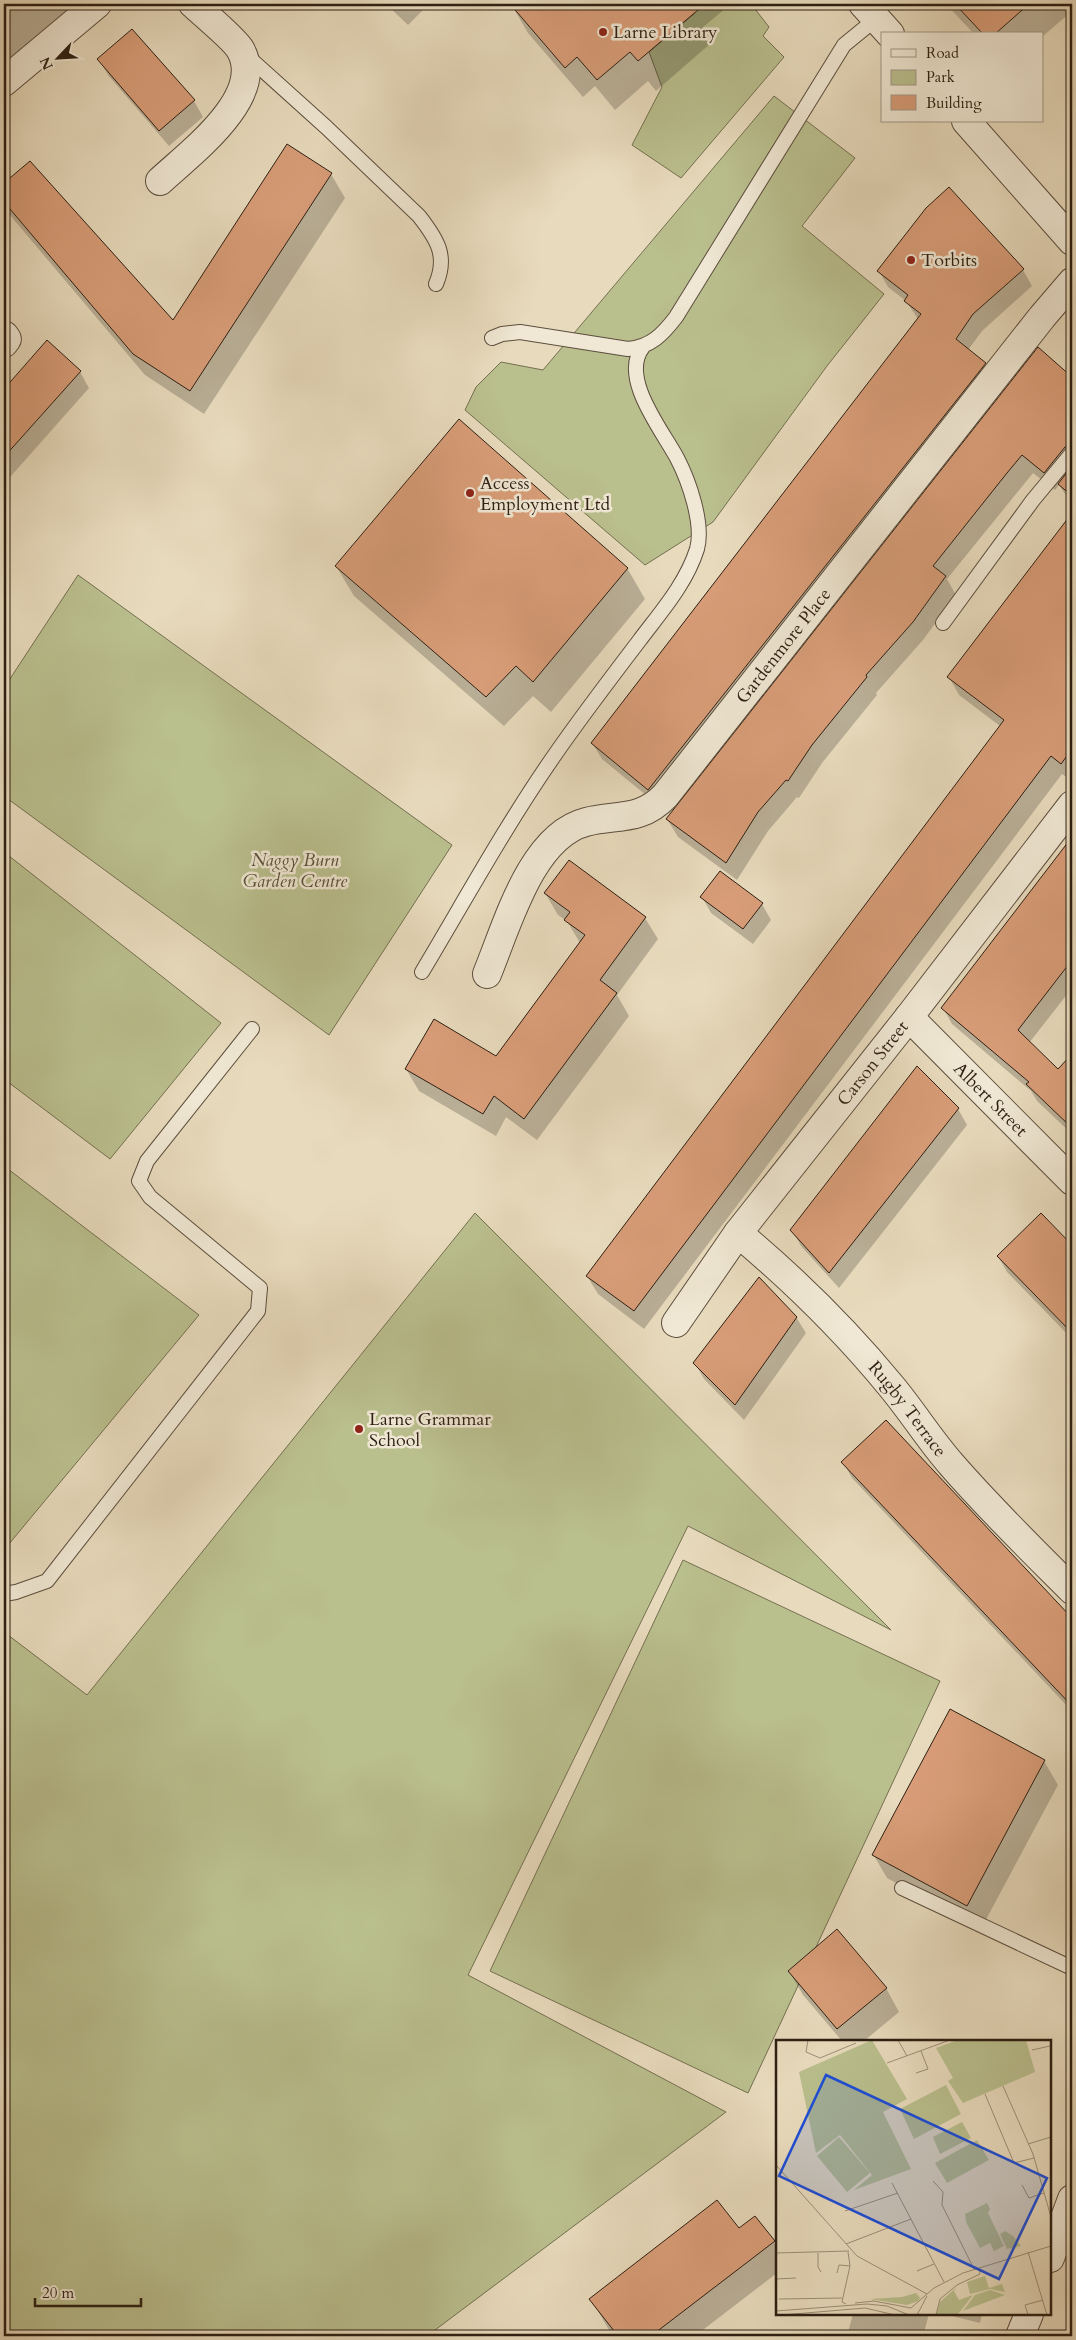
<svg xmlns="http://www.w3.org/2000/svg" width="1076" height="2340" font-family="Cardo,serif">
  <style>
    .green { fill: #babf8e; stroke: #746f50 }
    .shadow { fill: #0003 }
    .building { fill: #d89d78; stroke: #2d1f13 }
    .lines { fill: none; stroke-linecap: round; stroke-linejoin: round }
    .service-casing { stroke: #5c4e3e; stroke-width: 16 }
    .minor-casing { stroke: #5c4e3e; stroke-width: 30 }
    .tertiary-casing { stroke: #5c4e3e; stroke-width: 30 }
    .service { stroke: #f0e8d4; stroke-width: 14 }
    .minor { stroke: #f0e8d4; stroke-width: 28 }
    .tertiary { stroke: #f0e8d4; stroke-width: 28 }
    .poi-dot { fill: #8f2418; stroke: #f0e8d4; stroke-width: 2 }
    .labels { text-anchor: middle; dominant-baseline: central; stroke-width: 5; stroke-linejoin: round; paint-order: stroke }
    .poi-label { font-size: 18px; fill: #2d1f13; stroke: #f0e8d4; text-anchor: start }
    .street-label { font-size: 18px; fill: #2d1f13; stroke: #f0e8d4 }
    .park-label { font-size: 18px; font-style: italic; fill: #574f38; stroke: #f0e8d4 }
    .inset-road { fill: none; stroke: #9d9079; stroke-width: 1 }
    .view { fill: #1d4ed8; fill-opacity: 0.15; stroke: #1d4ed8; stroke-width: 2.5 }
    .inset-edge { fill: none; stroke: #2d1f13; stroke-width: 2.5 }
  </style>
  <rect width="100%" height="100%" fill="#e8dbbd"/>
  <filter id="stains"><feTurbulence type="fractalNoise" baseFrequency=".004" numOctaves="4"/><feColorMatrix values="0 0 0 0 .2 0 0 0 0 .09 0 0 0 0 .02 0 0 0 .5 -.17"/></filter>
  <radialGradient id="worn" r=".72"><stop offset=".6" stop-color="#630" stop-opacity="0"/><stop offset="1" stop-color="#630" stop-opacity=".3"/></radialGradient>
  <path class="green" d="M 688,4 L 751,4 L 769,27 L 763,36 L 784,57 L 681,178 L 632,145 L 662,87 L 649,52 L 695,13 Z
    M 774,96 L 855,158 L 802,226 L 884,294 L 827,366 L 713,522 L 645,565 L 465,410 L 476,387 L 501,362 L 543,370 Z
    M 78,575 L 452,845 L 329,1035 L 4,796 L 4,688 Z
    M 4,852 L 221,1023 L 110,1159 L 4,1079 Z
    M 4,1166 L 199,1315 L 4,1550 Z
    M 475,1213 L 891,1630 L 688,1526 L 468,1975 L 726,2112 L 427,2336 L 4,2336 L 4,1632 L 87,1695 Z
    M 683,1560 L 940,1681 L 748,2093 L 490,1971 Z"/>
  <path class="shadow" d="M 4,4 L 78,4 L 4,70 Z
    M 386,4 L 429,4 L 408,25 Z
    M 511,4 L 723,4 L 726,8 L 702,28 L 711,43 L 656,91 L 648,81 L 615,110 L 595,86 L 583,97 L 528,33 Z
    M 946,4 L 1072,4 L 1072,11 L 1042,37 L 1042,34 L 974,34 Z
    M 99,59 L 194,101 L 203,117 L 169,146 L 108,75 Z
    M 30,163 L 173,322 L 331,174 L 345,198 L 204,414 L 145,375 L 9,214 L 4,205 L 4,184 Z
    M 949,188 L 1023,270 L 1032,286 L 982,331 L 968,350 L 985,364 L 994,380 L 658,805 L 602,759 L 592,743 L 918,319 L 906,301 L 888,287 L 879,271 Z
    M 47,342 L 80,372 L 89,388 L 4,484 L 4,391 Z
    M 1038,349 L 1072,379 L 1072,504 L 1059,485 L 1055,490 L 1033,473 L 947,579 L 956,595 L 923,640 L 876,693 L 877,695 L 822,763 L 799,798 L 797,797 L 768,831 L 737,880 L 678,837 L 667,819 Z
    M 1072,515 L 1072,781 L 1062,774 L 644,1329 L 598,1294 L 587,1276 L 1000,726 L 959,695 L 949,677 Z
    M 336,566 L 627,568 L 645,599 L 551,712 L 533,696 L 504,726 L 354,596 Z
    M 1072,839 L 1072,988 L 1029,1043 L 1058,1071 L 1072,1055 L 1072,1134 L 1037,1101 L 1031,1091 L 952,1024 L 943,1008 Z
    M 545,893 L 645,918 L 658,939 L 617,995 L 629,1016 L 537,1140 L 506,1117 L 496,1136 L 419,1091 L 406,1069 L 496,1057 L 580,943 L 567,921 L 558,915 Z
    M 702,897 L 762,904 L 771,920 L 753,944 L 711,913 Z
    M 958,1109 L 967,1125 L 839,1288 L 801,1246 L 792,1230 Z
    M 1041,1214 L 1072,1247 L 1072,1339 L 1007,1272 L 998,1256 Z
    M 796,1317 L 806,1333 L 744,1420 L 704,1379 L 695,1363 Z
    M 886,1422 L 1072,1620 L 1072,1706 L 1069,1708 L 852,1478 L 843,1462 Z
    M 1044,1761 L 1058,1785 L 981,1929 L 887,1878 L 873,1854 Z
    M 789,1971 L 886,1988 L 899,2012 L 864,2041 L 842,2041 L 803,1995 Z
    M 738,2230 L 774,2242 L 777,2248 L 777,2273 L 695,2336 L 601,2336 L 609,2330 L 591,2299 Z
    M 853,2314 L 929,2314 L 923,2336 L 847,2336 Z
    M 944,2314 L 982,2314 L 980,2323 Z"/>
  <path class="building" d="M 510,4 L 705,4 L 638,61 L 630,52 L 597,80 L 577,57 L 565,68 Z
    M 955,4 L 1029,4 L 995,34 L 983,34 Z
    M 132,29 L 195,100 L 159,131 L 97,59 Z
    M 287,144 L 332,173 L 190,391 L 133,354 L 4,202 L 4,183 L 30,161 L 173,320 Z
    M 949,187 L 1024,269 L 973,314 L 956,339 L 986,363 L 648,790 L 591,743 L 921,314 L 904,301 L 908,295 L 877,271 L 926,208 Z
    M 47,340 L 81,371 L 4,457 L 4,389 Z
    M 1038,347 L 1072,377 L 1072,444 L 1065,447 L 1044,473 L 1022,455 L 1007,473 L 933,566 L 946,576 L 913,622 L 866,675 L 867,677 L 812,745 L 788,781 L 786,780 L 758,812 L 726,863 L 666,819 Z
    M 459,419 L 628,568 L 533,682 L 516,666 L 486,697 L 335,566 Z
    M 1072,466 L 1072,496 L 1058,484 Z
    M 1072,513 L 1072,749 L 1061,764 L 1051,756 L 634,1311 L 586,1276 L 1004,720 L 947,677 Z
    M 1072,837 L 1072,960 L 1018,1030 L 1058,1069 L 1072,1054 L 1072,1128 L 1026,1084 L 1029,1082 L 941,1008 Z
    M 569,860 L 646,917 L 600,980 L 617,993 L 524,1119 L 494,1096 L 483,1114 L 405,1069 L 434,1019 L 496,1056 L 585,935 L 564,920 L 570,912 L 544,893 Z
    M 720,871 L 763,903 L 743,929 L 700,897 Z
    M 917,1066 L 959,1108 L 829,1273 L 790,1230 Z
    M 1041,1213 L 1072,1245 L 1072,1333 L 997,1256 Z
    M 759,1277 L 797,1317 L 735,1405 L 693,1363 Z
    M 886,1420 L 1072,1618 L 1072,1706 L 841,1462 Z
    M 950,1709 L 1045,1760 L 967,1906 L 872,1855 Z
    M 837,1929 L 887,1988 L 837,2029 L 788,1971 Z
    M 717,2200 L 739,2228 L 755,2216 L 775,2241 L 651,2336 L 618,2336 L 589,2299 Z"/>
  <g class="lines">
    <g class="service-casing">
      <path id="service" d="M 246,55 L 326,127 L 419,216 C 437,239 448,256 436,284
        M 492,338 L 502,334 L 520,332 L 628,349 C 651,347 663,334 676,317 L 844,45 L 877,18
        M 943,623 L 1033,500 L 1072,453
        M 422,972 C 465,900 506,825 554,756 C 581,717 610,679 639,641 C 660,613 686,584 697,549 C 704,524 689,481 677,458 C 662,430 619,377 643,347
        M 4,1594 L 16,1592 L 47,1581 L 258,1311 L 260,1288 L 150,1197 L 139,1181 L 147,1161 L 252,1029
        M 902,1888 L 1072,1968"/>
    </g>
    <g class="minor-casing">
      <g id="minor">
        <path d="M 4,82 L 97,4"/>
        <path d="M 160,181 C 189,154 268,96 240,49 C 234,39 204,14 193,4"/>
        <path d="M 4,335 L 7,339 L 4,343"/>
        <path id="s1" d="M 487,974 C 507,926 531,836 586,822 C 616,814 640,822 665,796 L 1042,317 L 1072,282"/>
        <path id="s2" d="M 909,1017 L 1072,1181"/>
        <path id="s3" d="M 738,1233 C 793,1279 845,1330 891,1386 C 912,1411 929,1439 951,1464 C 989,1508 1031,1549 1072,1590"/>
        <path id="s4" d="M 676,1323 L 738,1233 L 909,1017 L 1072,805"/>
      </g>
    </g>
    <g class="tertiary-casing">
      <path id="tertiary" d="M 863,4 L 890,34
        M 966,121 L 1072,241
        M 1050,2258 L 1072,2199
        M 1020,2336 L 1029,2314"/>
    </g>
    <use href="#service" class="service"/>
    <use href="#minor" class="minor"/>
    <use href="#tertiary" class="tertiary"/>
  </g>
  <g class="poi-dot">
    <circle cx="603" cy="32" r="5"/>
    <circle cx="911" cy="260" r="5"/>
    <circle cx="470" cy="493" r="5"/>
    <circle cx="359" cy="1429" r="5"/>
  </g>
  <g class="labels">
    <g class="poi-label">
      <text x="613" y="32">Larne Library</text>
      <text x="921" y="260">Torbits</text>
      <text x="480" y="483">Access<tspan x="480" dy="21">Employment Ltd</tspan></text>
      <text x="369" y="1419">Larne Grammar<tspan x="369" dy="21">School</tspan></text>
    </g>
    <g class="street-label">
      <text stroke="none"><textPath href="#s1" startOffset="464">Gardenmore Place</textPath></text>
      <text stroke="none"><textPath href="#s4" startOffset="326">Carson Street</textPath></text>
      <text stroke="none"><textPath href="#s2" startOffset="116">Albert Street</textPath></text>
      <text stroke="none"><textPath href="#s3" startOffset="245">Rugby Terrace</textPath></text>
    </g>
    <g class="park-label">
      <text x="295" y="860">Naggy Burn<tspan x="295" dy="21">Garden Centre</tspan></text>
    </g>
  </g>
  <g transform="translate(776 2040)">
    <rect width="275" height="275" fill="#e8dbbd"/>
    <path d="M 96,0 L 131,59 L 107,72 L 135,129 L 78,150 L 96,135 L 64,95 L 40,113 L 23,32 ZM 182,0 L 250,0 L 259,32 L 187,63 L 172,41 L 177,38 L 160,8 ZM 170,45 L 185,74 L 138,99 L 124,69 ZM 186,82 L 195,98 L 164,114 L 157,97 ZM 63,97 L 94,133 L 71,152 L 41,116 ZM 201,100 L 213,120 L 171,143 L 159,123 ZM 211,163 L 214,169 L 212,173 L 228,206 L 218,211 L 214,203 L 204,208 L 190,182 L 189,174 ZM 229,191 L 237,196 L 245,206 L 231,209 L 224,194 ZM 209,236 L 213,248 L 226,244 L 229,252 L 214,249 L 194,254 L 191,242 ZM 181,247 L 178,251 L 183,260 L 197,255 L 182,274 L 160,275 L 164,262 ZM 214,250 L 229,255 L 187,271 L 199,255 ZM 140,253 L 144,258 L 142,261 L 131,265 L 94,259 L 126,257 Z" fill="#babf8e"/>
    <path class="inset-road" d="M 32,0 L 30,12 L 44,18 L 80,3M 122,0 L 131,16M 256,10 L 274,6M 111,23 L 174,0M 140,33 L 152,29 L 145,11M 227,46 L 257,114 L 275,177M 209,54 L 238,123 L 258,118M 252,104 L 275,97M 0,125 L 81,216 L 151,254M 157,141 L 167,152 L 166,165 L 198,229M 116,143 L 168,242M 246,145 L 253,158 L 268,153M 69,171 L 122,153M 70,204 L 135,179M 252,212 L 271,275M 0,213 L 73,211M 42,213 L 42,227 L 45,232M 141,231 L 158,224M 61,233 L 63,225 L 74,226M 0,239 L 20,238M 3,259 L 66,258M 79,263 L 98,261 L 135,268 L 158,248 L 187,233 L 275,206M 70,264 L 66,262 L 74,226 L 72,212M 0,271 L 91,264 L 111,266 L 133,275M 6,275 L 89,268 L 119,275M 141,275 L 151,256M 160,275 L 164,259 L 181,245 L 204,234 L 203,228M 252,275 L 249,265 L 267,260"/>
    <path class="view" d="M 50,35 L 271,138 L 223,239 L 3,136 Z"/>
    <rect width="275" height="275" class="inset-edge"/>
  </g>
  <rect width="1076" height="2340" fill="none" stroke="#e8dbbd" stroke-width="20"/>
  <rect x="5" y="5" width="1066" height="2330" fill="none" stroke="#2d1f13" stroke-width="2.5"/>
  <rect x="10" y="10" width="1056" height="2320" fill="none" stroke="#2d1f13"/>
  <rect x="881" y="32" width="162" height="90" fill="#f0e8d4" stroke="#a29887"/>
  <rect x="891" y="49" width="25" height="8" fill="#f0e8d4" stroke="#a29887"/>
  <text x="926" y="58" font-size="15" fill="#2d1f13">Road</text>
  <rect x="891" y="70" width="25" height="15" fill="#babf8e" stroke="#a29887"/>
  <text x="926" y="82" font-size="15" fill="#2d1f13">Park</text>
  <rect x="891" y="95" width="25" height="15" fill="#d89d78" stroke="#a29887"/>
  <text x="926" y="108" font-size="15" fill="#2d1f13">Building</text>
  <g transform="translate(58 58) rotate(245)" stroke="#f0e8d4" stroke-width="4" paint-order="stroke">
  <path d="M0-4L9 19L0 12L-9 19Z" fill="#2d1f13"/>
  <text y="-8" font-size="14" font-weight="bold" text-anchor="middle" fill="#2d1f13">N</text>
  </g>
  <path d="M35 2298v8h106v-8" fill="none" stroke="#2d1f13" stroke-width="2.5"/>
  <text x="42" y="2298" font-size="15" fill="#2d1f13" stroke="#f0e8d4" stroke-width="4" paint-order="stroke">20 m</text>
  <rect width="100%" height="100%" filter="url(#stains)"/>
  <rect width="100%" height="100%" fill="url(#worn)"/>
</svg>
